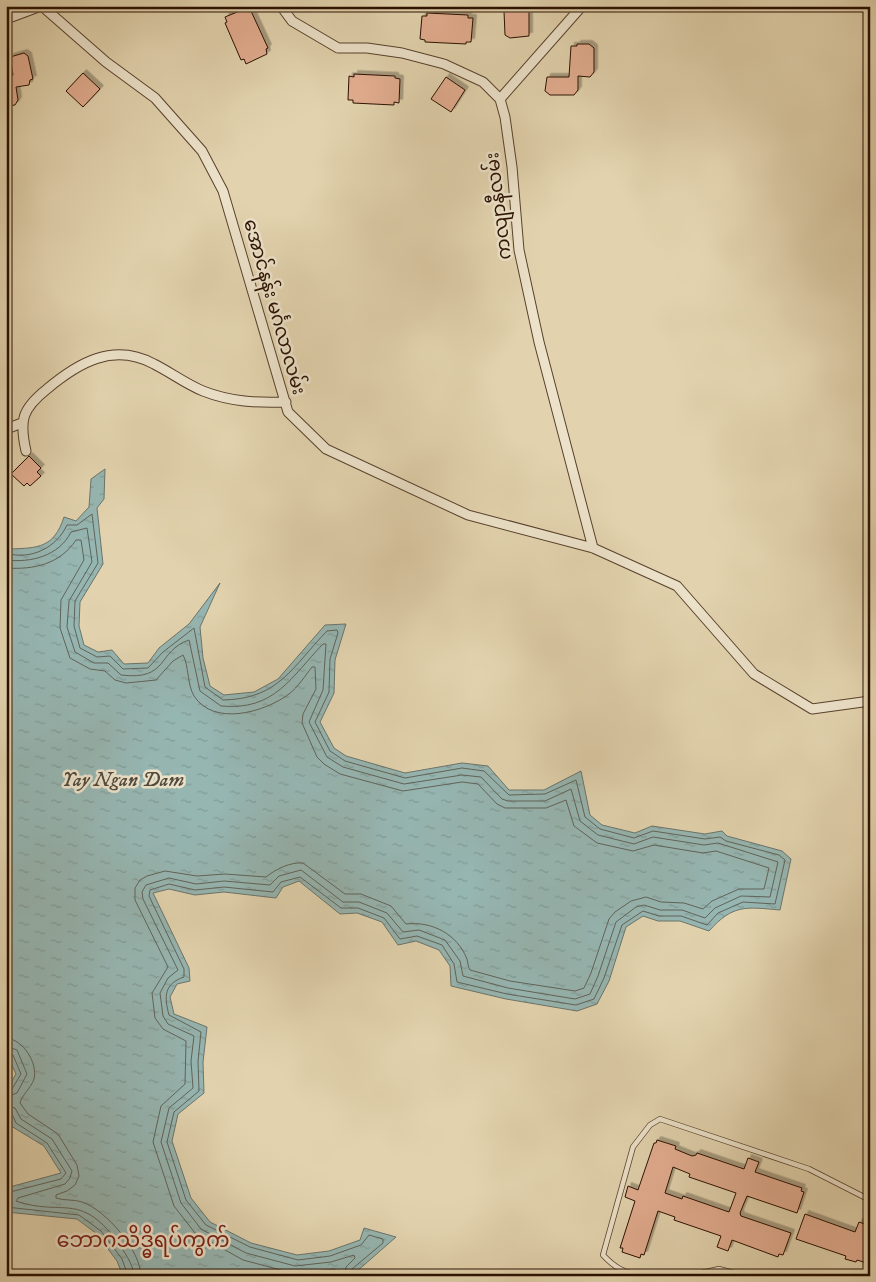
<svg xmlns="http://www.w3.org/2000/svg" width="876" height="1282" font-family="'IM FELL DW Pica','Noto Sans Myanmar',serif">
  <style>
    .water { fill: url(#water-ripples); stroke: #6b746b }
    .lines { fill: none; stroke-linecap: round; stroke-linejoin: round }
    .shore { stroke: #606359; stroke-width: 1 }
    .building { fill: #e2ad90; stroke: #2a1000; fill-rule: evenodd; filter: url(#shadow) }
    .service-casing { stroke: #58412c; stroke-width: 6 }
    .minor-casing { stroke: #58412c; stroke-width: 11 }
    .service { stroke: #ece2ca; stroke-width: 4.5 }
    .minor { stroke: #ece2ca; stroke-width: 9 }
    .labels { text-anchor: middle; dominant-baseline: central; stroke-width: 5; stroke-linejoin: round; paint-order: stroke }
    .street-label { font-size: 19px; fill: #2a1000; stroke: #ece2ca }
    .water-label { font-size: 20px; font-style: italic; fill: #504a3e; stroke: #ece2ca }
    .quarter-label { font-size: 21px; fill: #7a1f14; stroke: #ece2ca }
  </style>
  <defs>
    <pattern id="water-ripples" width="26" height="14" patternUnits="userSpaceOnUse" patternTransform="scale(1.25)"><rect width="26" height="14" fill="#96b6b2"/><path d="M2 4q2-2 4 0t4 0M15 11q2-2 4 0t4 0" fill="none" stroke="#819b97"/></pattern>
    <filter id="shadow"><feDropShadow dx="3.5" dy="-3.5" stdDeviation="0" flood-color="#0004"/></filter>
  </defs>
  <rect width="100%" height="100%" fill="#e2d3ae"/>
  <filter id="stains"><feTurbulence type="fractalNoise" baseFrequency=".004" numOctaves="4"/><feColorMatrix values="0 0 0 0 .2 0 0 0 0 .09 0 0 0 0 .02 0 0 0 .5 -.17"/></filter>
  <radialGradient id="worn" r=".72"><stop offset=".6" stop-color="#630" stop-opacity="0"/><stop offset="1" stop-color="#630" stop-opacity=".3"/></radialGradient>
  <path class="water" d="M 105,469 L 104,499 L 97,508 L 103,564 L 80,602 L 79,626 L 84,645 L 98,652 L 112,650 L 124,664 L 148,663 L 159,648 L 189,624 L 220,583 L 200,627 L 203,658 L 210,686 L 224,695 L 254,692 L 278,679 L 325,625 L 346,624 L 335,660 L 334,693 L 320,722 L 334,748 L 346,756 L 405,773 L 462,763 L 488,766 L 509,790 L 544,790 L 581,771 L 590,815 L 602,825 L 635,833 L 652,826 L 705,834 L 722,831 L 727,836 L 782,851 L 791,859 L 780,910 C 746,907 733,904 709,931 L 680,921 L 658,921 L 643,916 L 626,927 L 609,981 L 597,1004 L 577,1011 L 506,999 L 451,986 L 450,966 L 439,950 L 416,941 L 398,945 L 382,922 L 357,913 L 340,914 L 299,881 L 283,887 L 276,898 L 224,892 L 195,895 L 169,889 L 153,893 L 189,968 L 190,981 L 177,984 L 170,997 L 174,1014 L 207,1027 L 203,1062 L 204,1093 L 178,1114 L 172,1141 L 191,1198 L 210,1222 L 251,1243 L 297,1255 L 329,1251 L 360,1240 L 364,1228 L 396,1237 L 356,1272 L 356,1276 L 123,1276 L 117,1261 L 97,1234 L 77,1219 L 6,1212 L 6,1188 L 61,1173 L 44,1146 L 11,1126 C 4,1103 3,1095 16,1074 L 6,1052 L 6,546 L 10,549 C 38,548 54,548 64,517 L 76,521 L 89,507 L 91,479 Z"/>
  <g class="lines">
    <path class="shore" d="M 6,553 C 31,561 57,547 67,525 L 77,525 L 92,514 L 98,563 L 75,601 L 74,626 L 80,648 L 97,657 L 110,656 L 123,669 L 148,668 L 163,652 L 194,628 L 205,687 L 223,700 C 279,699 292,667 327,631 L 337,630 L 338,633 L 330,659 L 329,692 L 315,722 L 330,751 L 345,761 L 405,778 L 462,768 L 484,771 L 509,795 L 545,794 L 576,780 L 585,817 L 600,829 L 634,838 L 653,831 L 705,839 L 720,837 L 726,841 L 779,855 L 785,860 L 775,904 L 743,902 L 718,913 L 707,925 L 681,916 L 659,916 L 643,911 L 622,925 L 604,978 L 594,999 L 576,1005 L 507,994 L 457,982 L 454,964 L 442,945 L 417,936 L 400,939 L 384,918 L 358,908 L 341,908 L 300,877 L 281,882 L 273,892 L 224,887 L 195,890 L 169,884 L 150,890 L 149,896 L 184,969 L 184,977 C 164,984 164,996 169,1015 L 201,1032 L 198,1061 L 199,1091 L 174,1112 L 167,1142 L 186,1200 L 206,1225 L 250,1247 L 298,1260 L 330,1256 L 361,1245 L 369,1235 L 383,1239 L 383,1243 L 352,1269 L 351,1276
      M 6,560 C 31,563 59,556 71,532 L 87,528 L 92,562 L 69,601 L 67,627 L 75,652 L 94,663 L 108,663 L 121,675 C 169,681 157,651 189,640 L 200,691 L 221,706 C 275,711 291,677 323,644 L 326,644 L 323,690 L 309,722 L 327,757 L 343,767 L 404,784 L 462,775 L 481,777 L 502,799 L 508,801 L 545,801 L 571,789 L 580,821 L 598,835 L 634,844 L 653,837 L 704,845 L 718,843 L 778,862 L 770,897 L 741,896 L 715,908 L 705,918 L 682,910 L 660,910 L 644,905 L 636,907 L 616,922 L 598,976 L 590,994 L 575,999 L 508,988 L 463,976 L 460,961 L 445,940 L 419,930 L 403,932 L 387,913 L 359,902 L 343,902 L 301,870 L 279,876 L 270,885 L 224,881 L 196,884 L 169,878 L 146,885 L 142,892 L 143,899 L 178,970 L 168,978 L 160,993 L 163,1016 L 168,1024 L 194,1036 L 191,1061 L 193,1088 L 169,1108 L 161,1142 L 181,1203 L 201,1229 L 246,1253 L 295,1266 L 331,1262 L 354,1255 L 355,1258 L 346,1267 L 345,1276
      M 6,568 C 34,570 60,564 76,540 L 81,540 L 84,560 L 61,600 L 60,628 L 70,658 L 90,669 L 105,671 L 115,680 L 126,683 L 156,680 L 173,661 L 183,655 C 189,666 187,684 194,696 C 214,727 265,712 289,694 C 298,687 305,676 312,667 L 315,667 L 316,689 L 303,714 L 302,723 L 317,757 L 324,764 L 340,774 L 403,791 L 462,782 L 478,784 L 497,804 L 505,808 L 546,808 L 566,800 L 574,826 L 597,843 L 633,851 L 654,845 L 703,853 L 716,851 L 769,868 L 764,889 L 739,889 L 712,901 L 703,909 L 684,903 L 661,902 L 646,897 L 631,901 L 615,912 L 609,919 L 591,973 L 584,988 L 575,991 L 510,981 L 470,970 C 468,967 468,963 467,959 C 457,934 432,921 406,924 L 391,906 L 361,894 L 345,894 L 303,863 C 290,862 276,869 266,877 L 225,874 L 197,876 L 165,871 L 147,876 L 140,880 L 135,888 L 135,900 L 168,967 L 152,993 L 155,1018 L 163,1029 L 186,1041 L 185,1084 L 161,1106 L 153,1142 L 174,1206 L 195,1233 L 243,1260 L 292,1273 L 335,1269 L 338,1276
      M 6,1038 C 23,1039 38,1063 34,1079 C 31,1088 22,1095 20,1103 L 28,1114 L 58,1134 L 77,1165 L 79,1176 L 75,1185 L 67,1191 L 56,1195 L 56,1198 C 64,1201 74,1199 82,1202 C 106,1210 141,1251 141,1276
      M 6,1046 L 17,1050 L 27,1074 L 17,1093 L 6,1097
      M 6,1052 L 13,1055 L 21,1074 L 12,1089 L 6,1091
      M 6,1106 L 15,1108 L 21,1119 L 52,1139 L 72,1171 L 70,1178 L 65,1184 L 18,1198 L 16,1201 C 63,1217 79,1191 117,1241 C 124,1252 133,1263 134,1276
      M 6,1112 L 12,1114 L 16,1123 L 47,1143 L 66,1173 L 61,1179 L 6,1193
      M 6,1207 L 79,1215 L 101,1231 L 122,1259 L 128,1276"/>
  </g>
  <path class="building" d="M 508,6 L 529,6 L 529,36 L 510,38 L 505,35 L 504,11 Z
    M 247,8 L 249,12 L 251,11 L 268,48 L 266,49 L 267,54 L 246,64 L 244,59 L 241,60 L 225,23 L 227,22 L 225,17 Z
    M 427,13 L 468,15 L 468,18 L 473,18 L 471,42 L 466,42 L 466,44 L 425,42 L 425,40 L 420,39 L 422,16 L 427,16 Z
    M 577,44 L 589,44 L 594,48 L 594,72 L 590,77 L 578,76 L 578,90 L 574,95 L 550,95 L 545,91 L 547,77 L 569,77 L 571,46 L 577,46 Z
    M 24,53 L 28,56 L 33,79 L 30,80 L 29,85 L 16,87 L 18,100 L 15,105 L 6,106 L 6,80 L 9,79 L 13,75 L 10,57 Z
    M 83,73 L 100,89 L 83,107 L 66,91 Z
    M 354,74 L 395,76 L 395,78 L 400,79 L 399,103 L 394,102 L 394,105 L 353,103 L 353,100 L 348,100 L 349,76 L 354,77 Z
    M 446,77 L 465,90 L 451,112 L 431,99 Z
    M 29,456 L 41,468 L 37,472 L 41,476 L 30,486 L 27,483 L 24,486 L 11,474 Z
    M 657,1140 L 676,1146 L 675,1149 L 692,1156 L 696,1155 L 697,1153 L 744,1169 L 748,1158 L 759,1162 L 755,1172 L 802,1188 L 801,1191 L 804,1192 L 797,1213 L 747,1196 L 740,1213 L 741,1216 L 791,1233 L 783,1255 L 779,1254 L 778,1257 L 732,1240 L 728,1251 L 717,1247 L 721,1236 L 674,1220 L 675,1217 L 658,1211 L 644,1255 L 641,1254 L 640,1258 L 622,1252 L 623,1248 L 620,1248 L 635,1201 L 625,1197 L 628,1186 L 638,1190 L 654,1143 L 656,1143 ZM 673,1167 L 690,1174 L 689,1177 L 736,1193 L 729,1212 L 683,1196 L 682,1199 L 665,1193 Z
    M 805,1214 L 855,1232 L 859,1222 L 870,1226 L 866,1236 L 870,1237 L 870,1264 L 857,1260 L 856,1262 L 845,1259 L 846,1256 L 796,1239 Z"/>
  <g class="lines">
    <g class="service-casing">
      <path id="service" d="M 640,1276 C 623,1272 614,1267 603,1255 L 633,1147 L 650,1125 L 660,1119 L 809,1169 L 870,1200
        M 687,1276 L 719,1269 L 745,1276"/>
    </g>
    <g class="minor-casing">
      <path id="minor" d="M 42,6 L 106,62 L 155,98 L 202,151 L 223,191 L 288,412 L 326,449 L 468,515 L 593,548 L 677,586 L 754,674 L 812,709 L 870,701
        M 281,6 L 292,21 L 338,48 L 367,48 L 402,53 L 444,64 L 483,82 L 500,99 L 505,117 L 512,167 L 519,250 L 539,342 L 593,548
        M 6,19 L 41,6
        M 500,99 L 582,6
        M 6,429 L 22,423
        M 26,451 C 19,420 22,409 47,389 C 78,363 113,342 154,364 C 170,372 186,384 203,391 C 231,402 257,403 286,402"/>
    </g>
    <use href="#service" class="service"/>
    <use href="#minor" class="minor"/>
  </g>
  <g class="labels">
    <g class="street-label">
      <text transform="translate(499 206) rotate(-97)">ကလျာနီလမ်း</text>
      <text transform="translate(274 307) rotate(74)">အောင်နန်း မင်္ဂလာလမ်း</text>
    </g>
    <g class="water-label">
      <text x="123" y="780">Yay Ngan Dam</text>
    </g>
    <g class="quarter-label">
      <text x="143" y="1241">ဘောဂသိဒ္ဓိရပ်ကွက်</text>
    </g>
  </g>
  <rect width="876" height="1282" fill="none" stroke="#e2d3ae" stroke-width="25"/>
  <rect x="8" y="8" width="861" height="1267" fill="none" stroke="#2a1000" stroke-width="2.5"/>
  <rect x="12" y="12" width="851" height="1257" fill="none" stroke="#2a1000"/>
  <rect width="100%" height="100%" filter="url(#stains)"/>
  <rect width="100%" height="100%" fill="url(#worn)"/>
</svg>
